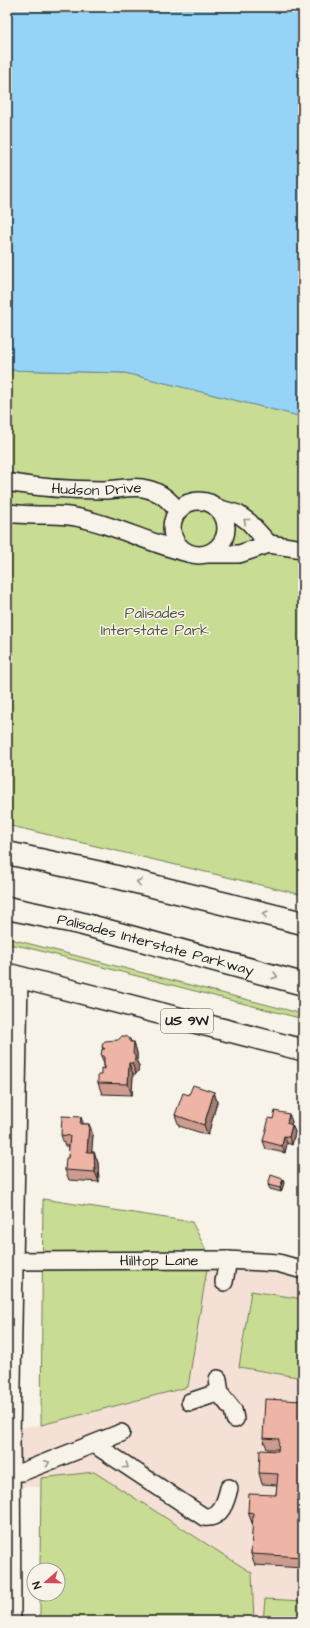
<svg xmlns="http://www.w3.org/2000/svg" width="310" height="1628" font-family="'Architects Daughter',sans-serif">
  <style>
    .built { fill: #f4e0d4 }
    .green { fill: #c8dd93; stroke: #727c58 }
    .water { fill: #96d4f7; stroke: #658a9f }
    .lines { fill: none; stroke-linecap: round; stroke-linejoin: round }
    .minor-casing { stroke: #1c1c1c; stroke-width: 20 }
    .major-casing { stroke: #1c1c1c; stroke-width: 24 }
    .highway-casing { stroke: #1c1c1c; stroke-width: 25 }
    .minor { stroke: #f7f3e8; stroke-width: 17 }
    .major { stroke: #f7f3e8; stroke-width: 21 }
    .highway { stroke: #f7f3e8; stroke-width: 22 }
    .wall { fill: #cd9c8f; stroke: #1c1c1c }
    .shaded-wall { fill: #a77f74; stroke: #1c1c1c }
    .building { fill: #eeb5a6; stroke: #1c1c1c }
    .oneway { stroke: #94928c }
    .labels { text-anchor: middle; dominant-baseline: central; stroke-width: 3; stroke-linejoin: round; paint-order: stroke }
    .shield { fill: #f7f3e8; stroke: #5e5c59; stroke-width: 1 }
    .shield-label { font-size: 14px; font-weight: bold; fill: #1c1c1c }
    .street-label { font-size: 15px; fill: #1c1c1c; stroke: #f7f3e8 }
    .park-label { font-size: 15px; fill: #505640; stroke: #f7f3e8 }
  </style>
  <rect width="100%" height="100%" fill="#f7f3e8"/>
  <filter id="ink" filterUnits="userSpaceOnUse"><feTurbulence type="fractalNoise" baseFrequency=".025" numOctaves="2"/><feDisplacementMap in="SourceGraphic" scale="8" xChannelSelector="R" yChannelSelector="G"/><feConvolveMatrix kernelMatrix="1 2 1 2 8 2 1 2 1" color-interpolation-filters="sRGB"/></filter>
  <g filter="url(#ink)">
    <path class="built" d="M 208,1260 L 303,1270 L 303,1621 L 254,1621 L 252,1573 L 41,1478 L 41,1487 L 9,1486 L 10,1429 L 41,1425 L 188,1387 Z"/>
    <path class="green" d="M 7,370 L 125,373 L 303,417 L 303,895 L 7,825 Z
      M 7,938 L 303,1014 L 303,1019 L 25,947 L 7,944 Z
      M 43,1199 L 192,1222 L 209,1256 L 188,1387 L 41,1425 Z
      M 251,1291 L 303,1299 L 303,1378 L 239,1367 Z
      M 94,1472 L 252,1573 L 254,1621 L 40,1621 L 40,1594 L 58,1594 L 58,1570 L 40,1570 L 41,1478 Z
      M 265,1599 L 303,1601 L 303,1621 L 263,1621 Z"/>
    <path class="water" d="M 7,7 L 303,7 L 303,417 L 125,373 L 7,370 Z"/>
    <g class="lines">
      <g class="minor-casing">
        <g id="minor">
          <path id="s1" d="M 7,482 C 39,488 72,490 104,490 C 117,490 134,485 147,489 C 161,492 169,500 178,511"/>
          <circle cx="199" cy="528" r="27"/>
          <path d="M 217,508 L 238,514 L 249,522 L 269,544"/>
          <path d="M 7,513 C 17,514 27,515 38,515 C 52,515 66,514 80,518 C 117,526 151,544 188,553"/>
          <path d="M 208,554 L 239,554 L 269,544 L 303,549"/>
          <path id="s2" d="M 13,1261 L 228,1260 L 278,1263 L 303,1270"/>
          <path d="M 224,1282 L 228,1260"/>
          <path d="M 218,1379 L 220,1394 L 233,1410 L 235,1419"/>
          <path d="M 190,1402 L 220,1392"/>
          <path d="M 94,1444 L 204,1517 C 221,1519 226,1501 229,1488"/>
          <path d="M 9,1473 L 22,1472 L 121,1433"/>
        </g>
      </g>
      <g class="major-casing">
        <path id="major" d="M 7,974 L 303,1050
          M 10,1621 L 9,1441 L 17,977"/>
      </g>
      <g class="highway-casing">
        <g id="highway">
          <path d="M 7,853 L 96,872 L 303,923"/>
          <path id="s3" d="M 7,908 L 79,923 L 303,984"/>
        </g>
      </g>
      <use href="#minor" class="minor"/>
      <use href="#major" class="major"/>
      <use href="#highway" class="highway"/>
    </g>
    <path class="wall" d="M 131,1042 L 134,1042 L 137,1053 L 137,1062 L 139,1066 L 138,1071 L 136,1074 L 133,1074 L 132,1095 L 102,1094 L 98,1083 L 101,1075 L 105,1069 L 104,1066 L 104,1063 L 101,1056 L 103,1049 L 102,1047 Z
      M 214,1092 L 217,1102 L 208,1135 L 179,1126 L 175,1115 L 189,1095 Z
      M 289,1114 L 292,1122 L 291,1124 L 292,1125 L 295,1132 L 292,1145 L 287,1143 L 285,1153 L 266,1149 L 263,1141 L 273,1119 Z
      M 83,1124 L 89,1124 L 93,1135 L 91,1152 L 94,1152 L 98,1163 L 99,1182 L 69,1180 L 65,1170 L 68,1158 L 69,1146 L 65,1146 L 61,1135 Z
      M 284,1183 L 281,1192 L 270,1189 L 268,1185 Z
      M 303,1401 L 303,1568 L 255,1565 L 251,1554 L 253,1523 L 252,1523 L 248,1512 L 276,1495 L 277,1485 L 262,1484 L 259,1473 L 278,1451 L 278,1449 L 267,1449 L 263,1438 Z"/>
    <path class="shaded-wall" d="M 130,1039 L 133,1049 L 134,1042 L 137,1053 L 137,1062 L 139,1066 L 138,1071 L 136,1074 L 132,1063 Z
      M 129,1063 L 133,1074 L 132,1095 L 128,1084 Z
      M 214,1092 L 217,1102 L 208,1135 L 204,1125 Z
      M 289,1114 L 292,1122 L 289,1131 L 287,1123 Z
      M 81,1117 L 85,1128 L 80,1124 Z
      M 89,1124 L 93,1135 L 91,1162 L 87,1152 Z
      M 292,1125 L 295,1132 L 292,1145 L 289,1137 Z
      M 284,1136 L 287,1143 L 285,1153 L 282,1146 Z
      M 94,1152 L 98,1163 L 99,1182 L 95,1172 Z
      M 283,1179 L 284,1183 L 281,1192 L 280,1188 Z
      M 303,1473 L 303,1509 L 301,1504 Z"/>
    <path class="building" d="M 122,1036 L 126,1036 L 130,1039 L 130,1042 L 134,1042 L 133,1054 L 135,1056 L 135,1060 L 132,1063 L 129,1063 L 128,1084 L 98,1083 L 98,1075 L 101,1075 L 101,1068 L 105,1069 L 105,1066 L 104,1066 L 104,1056 L 101,1056 L 102,1049 L 105,1049 L 102,1047 L 103,1043 L 105,1041 L 118,1040 Z
      M 193,1085 L 214,1092 L 204,1125 L 175,1115 L 183,1093 L 189,1095 Z
      M 275,1111 L 289,1114 L 287,1123 L 292,1125 L 289,1137 L 284,1136 L 282,1146 L 263,1141 L 269,1118 L 273,1119 Z
      M 62,1116 L 81,1117 L 80,1124 L 89,1124 L 87,1152 L 94,1152 L 95,1172 L 65,1170 L 66,1158 L 68,1158 L 70,1136 L 61,1135 Z
      M 271,1175 L 283,1179 L 280,1188 L 268,1185 Z
      M 265,1399 L 303,1401 L 303,1473 L 301,1504 L 303,1504 L 303,1557 L 251,1554 L 253,1513 L 248,1512 L 249,1494 L 276,1495 L 278,1474 L 259,1473 L 260,1450 L 278,1451 L 279,1439 L 263,1438 Z"/>
    <defs><path id="oneway-chevron" d="M-2-3.5L2.5 0L-2 3.5" fill="none" stroke-width="1.6" stroke-linecap="round" stroke-linejoin="round"/></defs>
    <g class="oneway">
      <use href="#oneway-chevron" transform="translate(246 521) rotate(-141)"/>
      <use href="#oneway-chevron" transform="translate(139 882) rotate(-166)"/>
      <use href="#oneway-chevron" transform="translate(265 914) rotate(-166)"/>
      <use href="#oneway-chevron" transform="translate(275 976) rotate(16)"/>
      <use href="#oneway-chevron" transform="translate(47 1463) rotate(-22)"/>
      <use href="#oneway-chevron" transform="translate(126 1466) rotate(34)"/>
    </g>
  </g>
  <g class="labels">
    <rect class="shield" x="161" y="1009" width="52" height="24" rx="3"/>
    <g class="shield-label">
      <text x="187" y="1021">US 9W</text>
    </g>
    <g class="street-label">
      <text stroke="none"><textPath href="#s1" startOffset="90">Hudson Drive</textPath></text>
      <text stroke="none"><textPath href="#s3" startOffset="153">Palisades Interstate Parkway</textPath></text>
      <text stroke="none"><textPath href="#s2" startOffset="146">Hilltop Lane</textPath></text>
    </g>
    <g class="park-label">
      <text x="155" y="613">Palisades<tspan x="155" dy="17">Interstate Park</tspan></text>
    </g>
  </g>
  <rect width="310" height="1628" fill="none" stroke="#f7f3e8" stroke-width="24"/>
  <rect x="12" y="12" width="286" height="1604" fill="none" stroke="#1c1c1c" stroke-width="1.5" filter="url(#ink)"/>
  <g transform="translate(46 1582) rotate(250)"><circle r="19" fill="#f7f3e8" stroke="#9f9d96"/>
  <path d="M0-3L7 15L0 10L-7 15Z" fill="#d1495b"/>
  <text y="-6" font-size="11" font-weight="bold" text-anchor="middle" fill="#1c1c1c">N</text>
  </g>
</svg>
